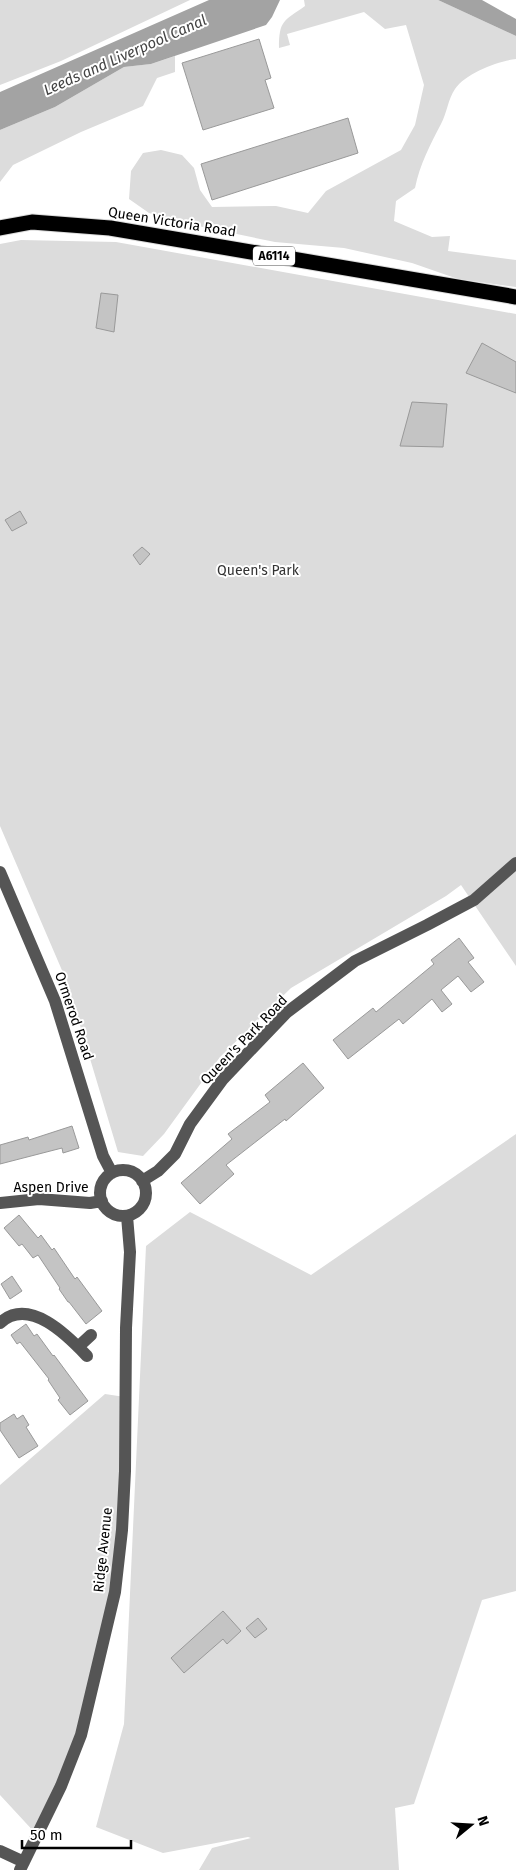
<svg xmlns="http://www.w3.org/2000/svg" width="516" height="1870" font-family="'Fira Sans',sans-serif">
  <style>
    .green { fill: #dcdcdc }
    .water { fill: #a3a3a3 }
    .building { fill: #c4c4c4; stroke: #999 }
    .lines { fill: none; stroke-linecap: round; stroke-linejoin: round }
    .highway-casing { stroke: #dbdbdb; stroke-width: 17 }
    .minor { stroke: #555; stroke-width: 12 }
    .highway { stroke: #000; stroke-width: 15 }
    .labels { text-anchor: middle; dominant-baseline: central; stroke-width: 4; stroke-linejoin: round; paint-order: stroke }
    .shield { fill: #fff; stroke: #4c4c4c; stroke-width: 1 }
    .shield-label { font-size: 12px; font-weight: bold; fill: #000 }
    .street-label { font-size: 14px; fill: #000; stroke: #fff }
    .park-label { font-size: 14px; fill: #333; stroke: #fff }
    .water-label { font-size: 15px; font-style: italic; fill: #444; stroke: #fff }
  </style>
  <rect width="100%" height="100%" fill="#fff"/>
  <path class="green" d="M 0,0 L 190,0 L 61,61 L 0,85 Z
    M 304,0 L 438,0 L 516,36 L 516,59 C 498,61 466,73 455,89 C 448,99 447,113 441,124 C 430,145 420,164 415,188 L 396,201 L 394,221 L 432,237 L 450,236 L 448,251 L 516,260 L 516,287 L 458,279 L 412,263 L 344,248 L 275,242 L 179,222 L 149,213 L 129,199 L 131,171 L 143,153 L 161,150 L 182,155 L 194,168 L 200,190 L 212,207 L 276,206 L 308,213 L 326,191 L 401,150 L 415,125 L 424,85 L 406,25 L 385,29 L 364,12 L 287,34 L 290,45 L 279,48 C 279,20 284,21 305,6 Z
    M 175,56 L 175,72 L 157,78 L 143,106 L 81,132 L 13,165 L 0,182 L 0,130 L 55,107 L 124,67 L 151,64 Z
    M 21,240 L 116,242 L 516,314 L 516,966 L 461,885 L 446,896 L 291,988 L 220,1057 L 164,1134 L 143,1156 L 118,1152 L 67,982 L 0,826 L 0,244 Z
    M 516,1134 L 516,1591 L 482,1600 L 414,1804 L 395,1808 L 399,1870 L 199,1870 L 212,1848 L 251,1838 L 248,1837 L 163,1853 L 96,1827 L 124,1724 L 146,1246 L 190,1212 L 311,1275 Z
    M 105,1394 L 125,1397 L 122,1530 L 81,1735 L 37,1835 L 0,1795 L 0,1485 Z"/>
  <path class="water" d="M 209,0 L 280,0 L 272,17 L 266,25 L 151,64 L 124,67 L 55,107 L 0,130 L 0,92 Z
    M 438,0 L 482,0 L 516,19 L 516,36 Z"/>
  <path class="building" d="M 259,39 L 271,78 L 265,80 L 274,108 L 203,130 L 182,63 Z
    M 348,118 L 358,153 L 212,200 L 201,164 Z
    M 101,293 L 118,295 L 114,332 L 96,328 Z
    M 482,343 L 516,362 L 516,393 L 466,373 Z
    M 412,402 L 447,404 L 443,447 L 400,446 Z
    M 20,511 L 27,523 L 12,531 L 5,520 Z
    M 142,547 L 150,554 L 140,565 L 133,555 Z
    M 459,938 L 474,958 L 468,962 L 484,982 L 471,992 L 458,976 L 441,990 L 452,1004 L 442,1012 L 432,999 L 403,1024 L 399,1019 L 348,1059 L 333,1040 L 373,1008 L 376,1012 L 434,964 L 431,960 Z
    M 303,1063 L 324,1088 L 286,1121 L 285,1119 L 226,1165 L 234,1174 L 200,1204 L 181,1183 L 232,1139 L 228,1134 L 270,1102 L 265,1095 Z
    M 72,1126 L 79,1148 L 63,1153 L 62,1148 L 0,1164 L 0,1145 L 28,1137 L 29,1140 Z
    M 19,1215 L 38,1238 L 41,1235 L 52,1250 L 54,1248 L 75,1279 L 77,1277 L 102,1311 L 86,1324 L 69,1302 L 68,1302 L 59,1289 L 60,1288 L 38,1255 L 33,1258 L 22,1244 L 19,1246 L 4,1228 Z
    M 12,1276 L 22,1291 L 10,1299 L 1,1284 Z
    M 26,1324 L 34,1336 L 37,1334 L 53,1356 L 54,1355 L 88,1401 L 70,1415 L 58,1400 L 60,1398 L 48,1380 L 49,1379 L 20,1342 L 17,1344 L 11,1335 Z
    M 14,1414 L 17,1419 L 23,1415 L 29,1425 L 26,1427 L 38,1446 L 19,1458 L 0,1430 L 0,1423 Z
    M 223,1611 L 241,1631 L 227,1644 L 223,1639 L 184,1673 L 171,1658 Z
    M 258,1618 L 267,1629 L 255,1638 L 246,1628 Z"/>
  <g class="lines">
    <g class="highway-casing">
      <path id="highway" d="M 0,228 L 32,222 L 110,228 L 516,297"/>
    </g>
    <path class="minor" d="M 0,872 L 55,1001 L 103,1156 L 112,1173
      M100 1193a23 23 0 1 1 46 0a23 23 0 1 1-46 0Z
      M 142,1181 L 158,1171 L 175,1154 L 190,1124 L 223,1079 L 286,1013 L 355,961 L 427,925 L 474,900 L 516,863
      M 0,1203 L 39,1199 L 90,1203 L 102,1201
      M 0,1323 C 29,1296 68,1336 87,1356
      M 78,1347 L 91,1335
      M 0,1851 L 24,1862
      M 20,1870 L 61,1786 L 81,1735 L 115,1592 L 122,1530 L 125,1471 L 126,1328 L 130,1252 L 127,1216"/>
    <use href="#highway" class="highway"/>
  </g>
  <g class="labels">
    <rect class="shield" x="253" y="246.5" width="42" height="19" rx="4"/>
    <g class="shield-label">
      <text x="274" y="256">A6114</text>
    </g>
    <g class="street-label">
      <text transform="translate(172 222) rotate(9)">Queen Victoria Road</text>
      <text transform="translate(74 1016) rotate(71)">Ormerod Road</text>
      <text transform="translate(244 1040) rotate(-46)">Queen's Park Road</text>
      <text x="51" y="1187">Aspen Drive</text>
      <text transform="translate(103 1550) rotate(-84)">Ridge Avenue</text>
    </g>
    <g class="park-label">
      <text x="258" y="570">Queen's Park</text>
    </g>
    <g class="water-label">
      <text transform="translate(125 55) rotate(-24)">Leeds and Liverpool Canal</text>
    </g>
  </g>
  <g transform="translate(471 1825) rotate(72)" stroke="#ffffff" stroke-width="4" paint-order="stroke">
  <path d="M0-4L9 19L0 12L-9 19Z" fill="#000000"/>
  <text y="-8" font-size="14" font-weight="bold" text-anchor="middle" fill="#000000">N</text>
  </g>
  <path d="M22 1840v8h109v-8" fill="none" stroke="#000000" stroke-width="2.5"/>
  <text x="30" y="1840" font-size="15" fill="#000000" stroke="#ffffff" stroke-width="4" paint-order="stroke">50 m</text>
</svg>
